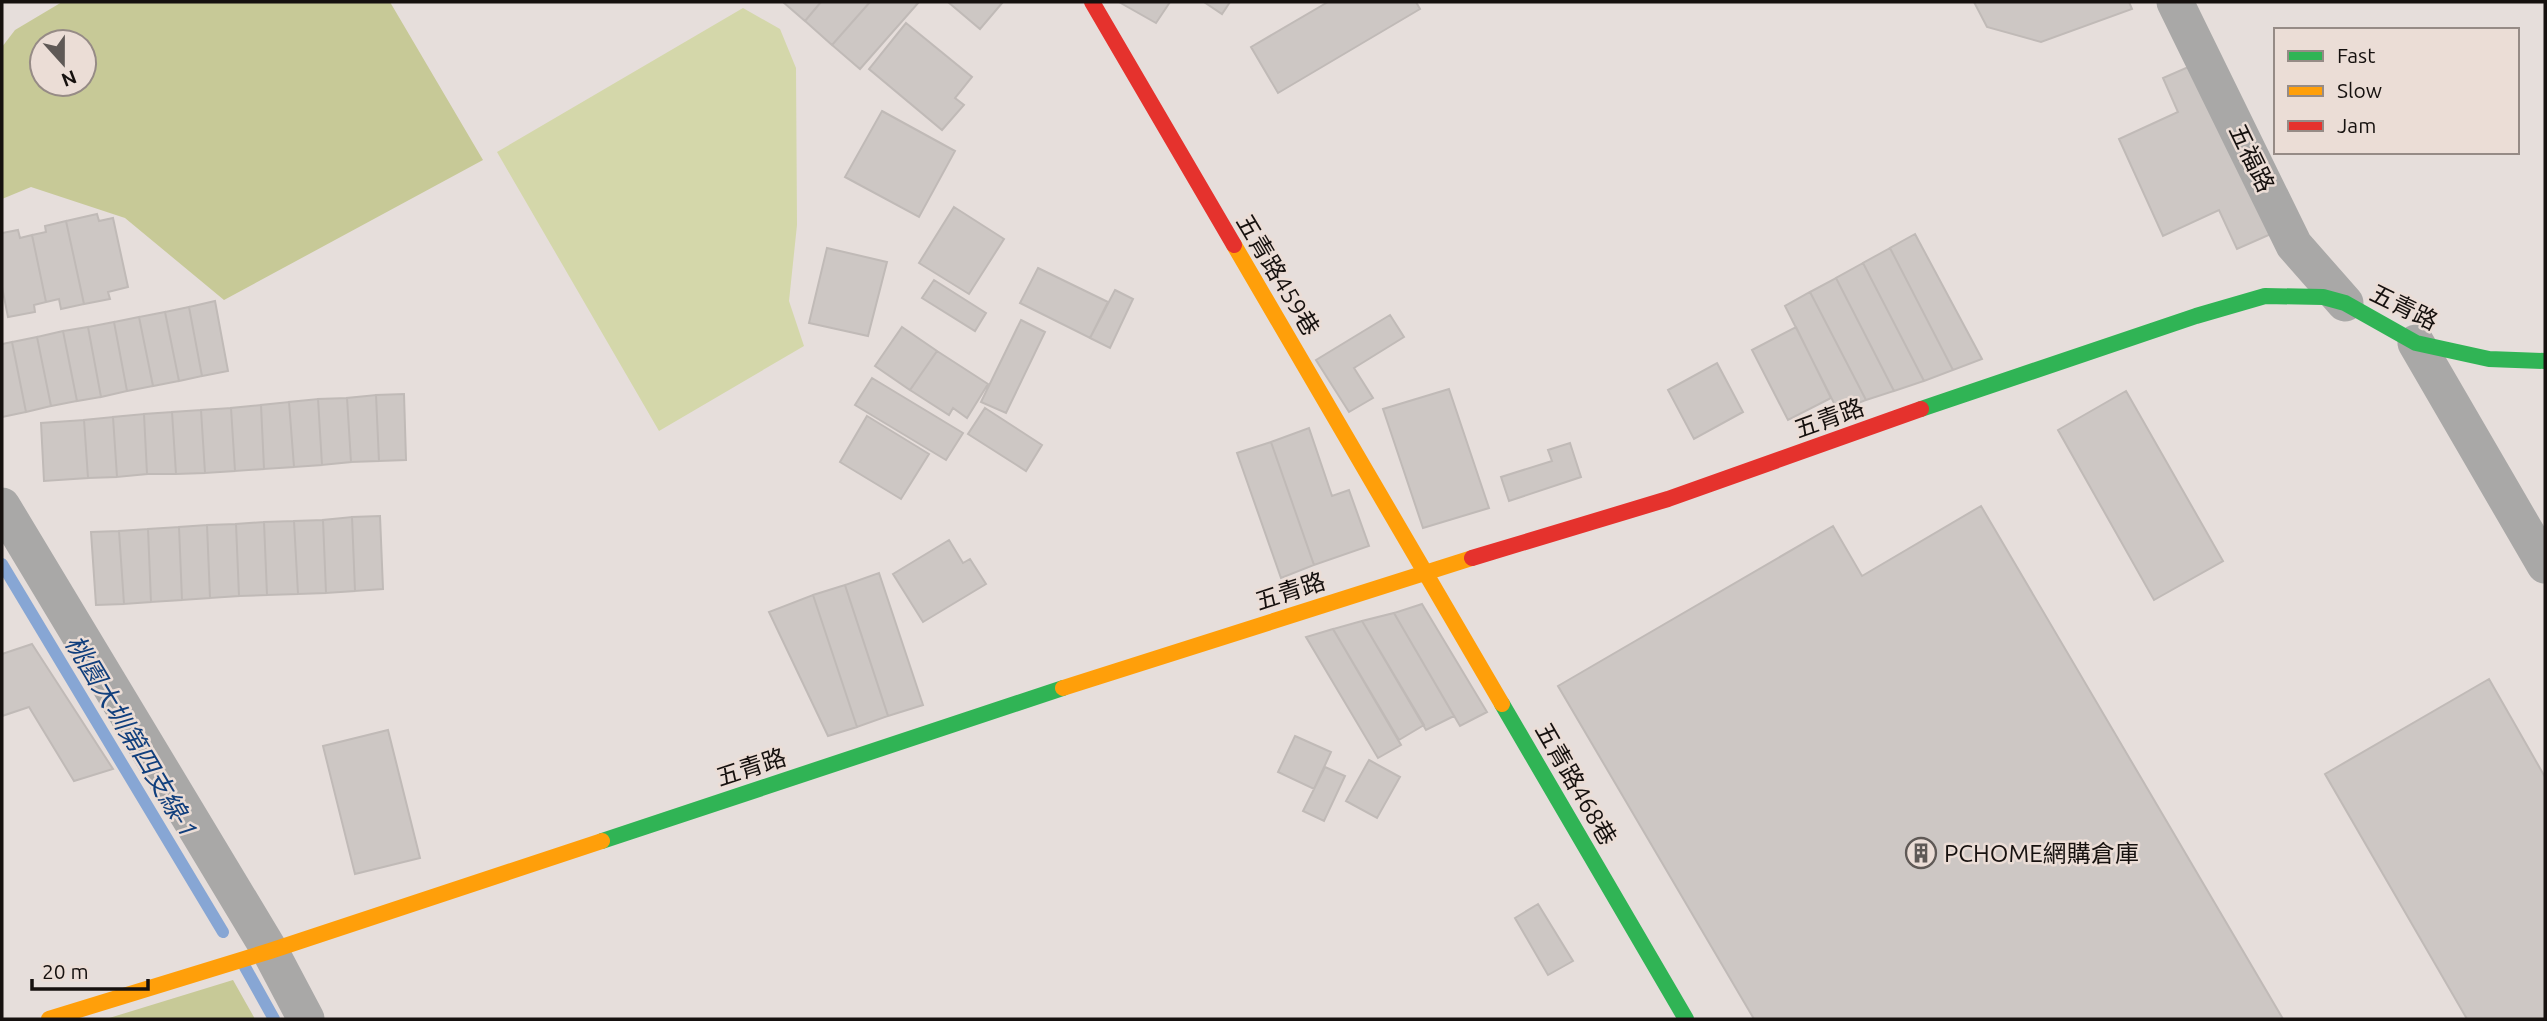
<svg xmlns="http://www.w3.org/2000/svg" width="2547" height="1021" font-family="Ubuntu,'Noto Sans TC',sans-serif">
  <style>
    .green { fill: #d4d7aa }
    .forest { fill: #c7c997; fill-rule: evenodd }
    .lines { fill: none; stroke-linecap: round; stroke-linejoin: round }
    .stream { stroke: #87a6d4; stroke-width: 12 }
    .building { fill: #cdc7c4; stroke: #c0bab7; stroke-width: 2 }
    .street { stroke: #a9a8a7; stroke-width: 37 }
    .fast { stroke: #30b455; stroke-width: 16 }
    .slow { stroke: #ff9f0a; stroke-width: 16 }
    .jam { stroke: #e5322d; stroke-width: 16 }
    .labels { text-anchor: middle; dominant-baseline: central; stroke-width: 5; stroke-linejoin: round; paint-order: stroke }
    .street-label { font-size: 24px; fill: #16110f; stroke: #ebddd6 }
    .poi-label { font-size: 24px; fill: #16110f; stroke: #ebddd6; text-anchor: start }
    .water-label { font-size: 26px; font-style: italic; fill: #113f7d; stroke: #ebddd6 }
  </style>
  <rect width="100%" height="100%" fill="#e6dedb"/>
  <path class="green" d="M 743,8 L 780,29 L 796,68 L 797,225 L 789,301 L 804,346 L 659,431 L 497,152 Z"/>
  <path class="forest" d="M 62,2 L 390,2 L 483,160 L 224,300 L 125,218 L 31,187 L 2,199 L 2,47 L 15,30 ZM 42,42 L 84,42 L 84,84 L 42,84 Z
    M 233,980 L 255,1019 L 106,1019 Z"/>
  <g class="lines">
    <path class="stream" d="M 2,564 L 223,932
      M 245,967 L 274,1019"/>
  </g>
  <path class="building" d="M 783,2 L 821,2 L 805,21 Z
    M 821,2 L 870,2 L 832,45 L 805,21 Z
    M 870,2 L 919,2 L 860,69 L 832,45 Z
    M 948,2 L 1003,2 L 980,29 Z
    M 1119,2 L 1170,2 L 1156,23 Z
    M 1204,2 L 1230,2 L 1222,14 Z
    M 1328,2 L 1416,2 L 1420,9 L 1278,93 L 1251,47 Z
    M 1974,2 L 2129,2 L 2132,9 L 2041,42 L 1987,27 Z
    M 906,23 L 972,77 L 955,98 L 964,105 L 942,130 L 869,69 Z
    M 2195,64 L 2271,234 L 2237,249 L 2219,210 L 2163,236 L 2119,139 L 2178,112 L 2163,78 Z
    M 882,111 L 955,151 L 919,217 L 845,177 Z
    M 954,207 L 1004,239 L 969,294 L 919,263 Z
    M 97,214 L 99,221 L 113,218 L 128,287 L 108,292 L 110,299 L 84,304 L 66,221 Z
    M 66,221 L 84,304 L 61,309 L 59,299 L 46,302 L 32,235 L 46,232 L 45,226 Z
    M 18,230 L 20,238 L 32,235 L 46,302 L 34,305 L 35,312 L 8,317 L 2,287 L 2,233 Z
    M 1915,234 L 1982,359 L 1953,370 L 1890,248 Z
    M 827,248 L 887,262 L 868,336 L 809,323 Z
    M 1890,248 L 1953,370 L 1924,381 L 1863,263 Z
    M 1863,263 L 1924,381 L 1894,391 L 1836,278 Z
    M 1038,268 L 1108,302 L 1090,338 L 1020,303 Z
    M 1836,278 L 1894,391 L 1866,400 L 1810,292 Z
    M 934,280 L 986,313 L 975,331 L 922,298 Z
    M 1115,290 L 1133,299 L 1110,348 L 1090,338 Z
    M 1810,292 L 1866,400 L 1838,411 L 1785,306 Z
    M 215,301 L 228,371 L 202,376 L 189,307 Z
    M 189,307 L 202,376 L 179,381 L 165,312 Z
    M 165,312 L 179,381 L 153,386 L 139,317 Z
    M 1390,315 L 1404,337 L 1354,368 L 1373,398 L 1349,412 L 1316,360 Z
    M 139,317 L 153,386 L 127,391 L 114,322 Z
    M 1021,320 L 1045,332 L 1006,413 L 981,402 Z
    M 114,322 L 127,391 L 101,397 L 88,327 Z
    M 88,327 L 101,397 L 77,401 L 63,331 Z
    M 902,327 L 937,351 L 910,390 L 875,366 Z
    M 1796,327 L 1831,398 L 1788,420 L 1752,350 Z
    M 63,331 L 77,401 L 51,406 L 37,337 Z
    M 37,337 L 51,406 L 26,412 L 12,342 Z
    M 12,342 L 26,412 L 2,417 L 2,344 Z
    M 937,351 L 988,384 L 967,418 L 953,408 L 949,415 L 910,390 Z
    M 1717,363 L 1743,412 L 1694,439 L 1668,390 Z
    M 872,378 L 963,433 L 946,460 L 855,405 Z
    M 1449,389 L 1489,508 L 1423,528 L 1383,409 Z
    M 2126,391 L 2223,561 L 2154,600 L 2058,430 Z
    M 404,394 L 406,460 L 379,461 L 376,395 Z
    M 376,395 L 379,461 L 351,462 L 347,398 Z
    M 347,398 L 351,462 L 322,465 L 318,399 Z
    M 318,399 L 322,465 L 294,467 L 289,402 Z
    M 289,402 L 294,467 L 264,469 L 261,405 Z
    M 261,405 L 264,469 L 235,471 L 231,408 Z
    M 231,408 L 235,471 L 205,473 L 201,410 Z
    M 985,408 L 1042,445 L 1026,471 L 968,434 Z
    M 201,410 L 205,473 L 176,474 L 172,412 Z
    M 172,412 L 176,474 L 147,474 L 144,414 Z
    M 144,414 L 147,474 L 117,477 L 113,417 Z
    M 867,416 L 929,454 L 901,499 L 840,462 Z
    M 113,417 L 117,477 L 88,478 L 84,420 Z
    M 84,420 L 88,478 L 44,481 L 41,423 Z
    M 1309,428 L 1332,496 L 1349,490 L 1369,546 L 1314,565 L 1271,442 Z
    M 1271,442 L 1314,565 L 1281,578 L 1237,453 Z
    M 1570,443 L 1581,477 L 1509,501 L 1501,477 L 1552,461 L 1548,450 Z
    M 1981,506 L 2283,1019 L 1754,1019 L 1558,686 L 1833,526 L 1862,576 Z
    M 380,516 L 383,589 L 355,591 L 352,517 Z
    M 352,517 L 355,591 L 326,593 L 323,520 Z
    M 323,520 L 326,593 L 298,594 L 294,521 Z
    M 294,521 L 298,594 L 267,595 L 264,522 Z
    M 264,522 L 267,595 L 239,596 L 236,524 Z
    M 236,524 L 239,596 L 210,598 L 207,525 Z
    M 207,525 L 210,598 L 182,600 L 179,527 Z
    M 179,527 L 182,600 L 151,602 L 148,529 Z
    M 148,529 L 151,602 L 124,604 L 119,531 Z
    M 119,531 L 124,604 L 96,605 L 91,532 Z
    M 949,540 L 963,563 L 970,559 L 986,584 L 923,622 L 893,574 Z
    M 879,573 L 923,705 L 888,716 L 845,585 Z
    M 845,585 L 888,716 L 857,727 L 813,595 Z
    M 813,595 L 857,727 L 828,736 L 769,612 Z
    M 1422,604 L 1487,712 L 1460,726 L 1394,613 Z
    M 1394,613 L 1454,716 L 1426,730 L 1362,621 Z
    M 1362,621 L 1424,725 L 1399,740 L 1333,629 Z
    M 1333,629 L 1401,745 L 1378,758 L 1306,637 Z
    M 32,644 L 113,769 L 74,781 L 29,707 L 2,716 L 2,654 Z
    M 2489,679 L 2545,777 L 2545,1019 L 2467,1019 L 2325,774 Z
    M 388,730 L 420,858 L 355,874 L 323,746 Z
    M 1295,736 L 1331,752 L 1314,789 L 1278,772 Z
    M 1369,760 L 1400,777 L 1377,818 L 1346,801 Z
    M 1325,767 L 1345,776 L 1324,821 L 1303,811 Z
    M 1538,904 L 1573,961 L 1548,975 L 1515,918 Z"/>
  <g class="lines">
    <path class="street" d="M 2175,2 L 2294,245 L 2345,303
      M 2416,343 L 2545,565
      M 2,506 L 270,951 L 306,1019"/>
    <path class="fast" d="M 1921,409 L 2196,316 L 2265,296 L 2323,297 L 2345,303 L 2416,343 L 2489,359 L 2545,361
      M 1502,704 L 1686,1019
      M 602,841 L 1063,688"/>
    <path class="slow" d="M 1234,245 L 1502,704
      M 1063,688 L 1472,558
      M 49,1019 L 270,951 L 602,841"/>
    <path class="jam" d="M 1092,2 L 1234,245
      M 1472,558 L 1668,499 L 1921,409"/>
  </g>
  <defs>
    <g id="building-ring" transform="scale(1.575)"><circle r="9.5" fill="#ebddd6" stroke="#5f5956" stroke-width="1.5"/><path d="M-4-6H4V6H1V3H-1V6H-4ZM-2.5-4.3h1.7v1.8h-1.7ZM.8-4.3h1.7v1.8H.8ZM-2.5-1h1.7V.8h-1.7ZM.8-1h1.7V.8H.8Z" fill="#5f5956"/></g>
  </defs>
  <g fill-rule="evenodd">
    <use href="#building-ring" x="1921" y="853"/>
  </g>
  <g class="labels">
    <g class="street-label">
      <text transform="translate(2252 158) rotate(64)">五福路</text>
      <text transform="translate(1278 275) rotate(59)">五青路459巷</text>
      <text transform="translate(2404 307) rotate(26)">五青路</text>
      <text transform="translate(1829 418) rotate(-20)">五青路</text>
      <text transform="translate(1290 591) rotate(-18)">五青路</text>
      <text transform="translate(751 767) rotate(-18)">五青路</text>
      <text transform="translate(1576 784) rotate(60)">五青路468巷</text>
    </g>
    <g class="poi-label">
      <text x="1944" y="853">PCHOME網購倉庫</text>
    </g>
    <g class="water-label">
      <text transform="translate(132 736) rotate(59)">桃園大圳第四支線-1</text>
    </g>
  </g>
  <rect width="2547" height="1021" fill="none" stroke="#16110f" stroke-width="7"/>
  <rect x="2274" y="28" width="245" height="126" fill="#ebddd6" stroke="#968b86" stroke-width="2"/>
  <rect x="2288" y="51" width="35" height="10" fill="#30b455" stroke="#968b86" stroke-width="2"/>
  <text x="2337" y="63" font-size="21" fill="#16110f">Fast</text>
  <rect x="2288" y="86" width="35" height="10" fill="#ff9f0a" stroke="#968b86" stroke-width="2"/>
  <text x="2337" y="98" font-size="21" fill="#16110f">Slow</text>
  <rect x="2288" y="121" width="35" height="10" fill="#e5322d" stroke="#968b86" stroke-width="2"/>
  <text x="2337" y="133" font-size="21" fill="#16110f">Jam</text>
  <g transform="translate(63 63) rotate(159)"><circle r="33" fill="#ebddd6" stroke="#968b86" stroke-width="2"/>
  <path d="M0-5L12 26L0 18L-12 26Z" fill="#5f5956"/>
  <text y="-10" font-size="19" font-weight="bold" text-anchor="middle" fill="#16110f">N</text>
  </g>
  <path d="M32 979v10h116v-10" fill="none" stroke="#16110f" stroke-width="3.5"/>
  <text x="42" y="979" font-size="21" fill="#16110f" stroke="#ebddd6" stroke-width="5" paint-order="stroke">20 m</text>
</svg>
